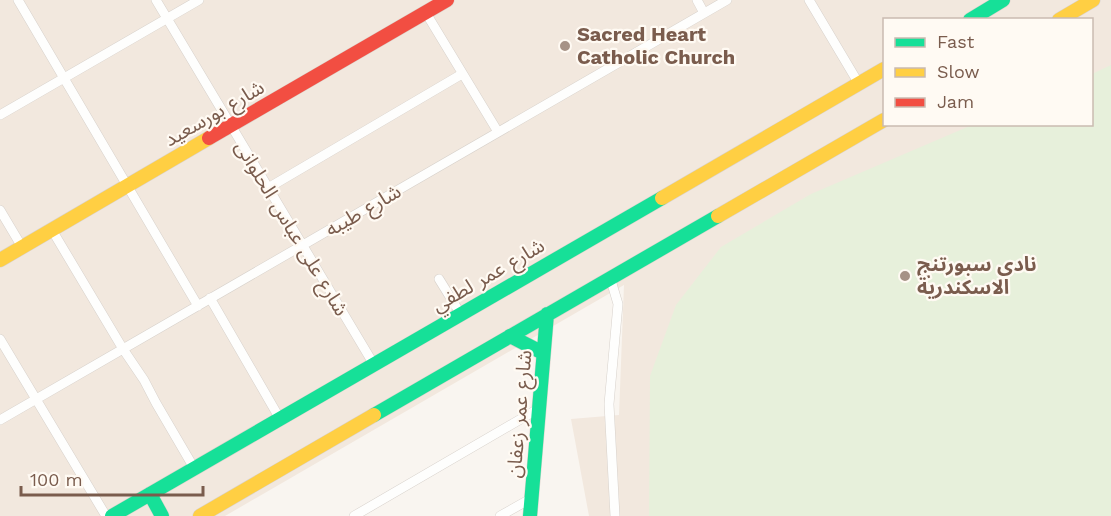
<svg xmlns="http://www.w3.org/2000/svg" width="1111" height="516" font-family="'Work Sans','Noto Sans Arabic',sans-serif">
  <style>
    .residential { fill: #f2e8de; fill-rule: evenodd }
    .garden { fill: #e7f0db }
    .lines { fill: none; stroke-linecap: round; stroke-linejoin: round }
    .street-casing { stroke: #d7d1cb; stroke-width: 10 }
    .fast-casing { stroke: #d9d2cb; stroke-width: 15 }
    .slow-casing { stroke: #d9d2cb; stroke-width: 15 }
    .jam-casing { stroke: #d9d2cb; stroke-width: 15 }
    .street { stroke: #fefefd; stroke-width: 9 }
    .fast { stroke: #16e098; stroke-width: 14 }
    .slow { stroke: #ffcf43; stroke-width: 14 }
    .jam { stroke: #f24e42; stroke-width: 14 }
    .poi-dot { fill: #a69286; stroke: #fffaf3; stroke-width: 2 }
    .labels { text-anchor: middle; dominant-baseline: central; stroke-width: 4.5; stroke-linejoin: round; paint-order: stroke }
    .poi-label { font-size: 20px; font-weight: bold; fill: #7a5c4d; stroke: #fffaf3; text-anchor: start }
    .street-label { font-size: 20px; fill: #7a5c4d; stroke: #fffaf3 }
  </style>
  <rect width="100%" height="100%" fill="#f9f5f0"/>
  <path class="residential" d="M 0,0 L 1111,0 L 1111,516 L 589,516 L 571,419 L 619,415 L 624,285 L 225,516 L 0,516 ZM 884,20 L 1092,20 L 1092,124 L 884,124 Z"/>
  <path class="garden" d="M 1111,65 L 1111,516 L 649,516 L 650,376 L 676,305 L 721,247 L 811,194 L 972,125 L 1092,124 L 1092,74 Z"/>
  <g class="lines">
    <g class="street-casing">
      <path id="street" d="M 18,0 L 198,306
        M 156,0 L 373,363
        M 697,0 L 704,13
        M 809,0 L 859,84
        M 426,13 L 498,132
        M 0,115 L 199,0
        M 268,188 L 462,74
        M 0,210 L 22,247
        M 52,230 L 123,349 L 144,380 L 156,403 L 194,468
        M 610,277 L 618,304 L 609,404 L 615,516
        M 439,279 L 460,313
        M 210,298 L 280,419
        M 0,339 L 106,516
        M 0,420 L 727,0
        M 354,516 L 538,409
        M 500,516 L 532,498"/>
    </g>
    <g class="fast-casing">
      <path id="fast" d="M 970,20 L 1003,0
        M 510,336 L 543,353
        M 374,415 L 718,216
        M 150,494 L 162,516
        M 112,516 L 662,198
        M 530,516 L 547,314"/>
    </g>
    <g class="slow-casing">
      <path id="slow" d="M 1059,20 L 1093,0
        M 662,198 L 884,69
        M 718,216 L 884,120
        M 0,260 L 209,138
        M 200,516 L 374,415"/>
    </g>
    <g class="jam-casing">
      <path id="jam" d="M 209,138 L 447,0"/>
    </g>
    <use href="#street" class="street"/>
    <use href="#fast" class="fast"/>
    <use href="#slow" class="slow"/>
    <use href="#jam" class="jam"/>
  </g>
  <g class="poi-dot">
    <circle cx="565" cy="46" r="6"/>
    <circle cx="905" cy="276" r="6"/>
  </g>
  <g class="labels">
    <g class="poi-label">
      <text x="577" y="34">Sacred Heart<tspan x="577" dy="23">Catholic Church</tspan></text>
      <text x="917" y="264">نادي سبورتنج<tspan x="917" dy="23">الاسكندرية</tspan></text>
    </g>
    <g class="street-label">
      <text transform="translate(214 113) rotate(-30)">شارع بورسعيد</text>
      <text transform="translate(363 210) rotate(-30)">شارع طيبه</text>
      <text transform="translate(292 228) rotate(59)">شارع على عباس الحلوانى</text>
      <text transform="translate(488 275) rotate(-30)">شارع عمر لطفي</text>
      <text transform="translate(519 414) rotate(-85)">شارع عمر زعفان</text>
    </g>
  </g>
  <rect x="883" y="18" width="210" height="108" fill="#fffaf3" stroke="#cabbb1" stroke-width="1.5"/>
  <rect x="895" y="38" width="30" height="9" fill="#16e098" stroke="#cabbb1" stroke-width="1.5"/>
  <text x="937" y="48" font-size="18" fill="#7a5c4d">Fast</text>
  <rect x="895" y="68" width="30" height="9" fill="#ffcf43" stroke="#cabbb1" stroke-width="1.5"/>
  <text x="937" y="78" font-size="18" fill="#7a5c4d">Slow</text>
  <rect x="895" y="98" width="30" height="9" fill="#f24e42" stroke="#cabbb1" stroke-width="1.5"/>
  <text x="937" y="108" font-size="18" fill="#7a5c4d">Jam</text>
  <path d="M21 486v9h182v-9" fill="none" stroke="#7a5c4d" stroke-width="3"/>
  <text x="30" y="486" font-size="18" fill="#7a5c4d" stroke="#fffaf3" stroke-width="4.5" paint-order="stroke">100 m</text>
</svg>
